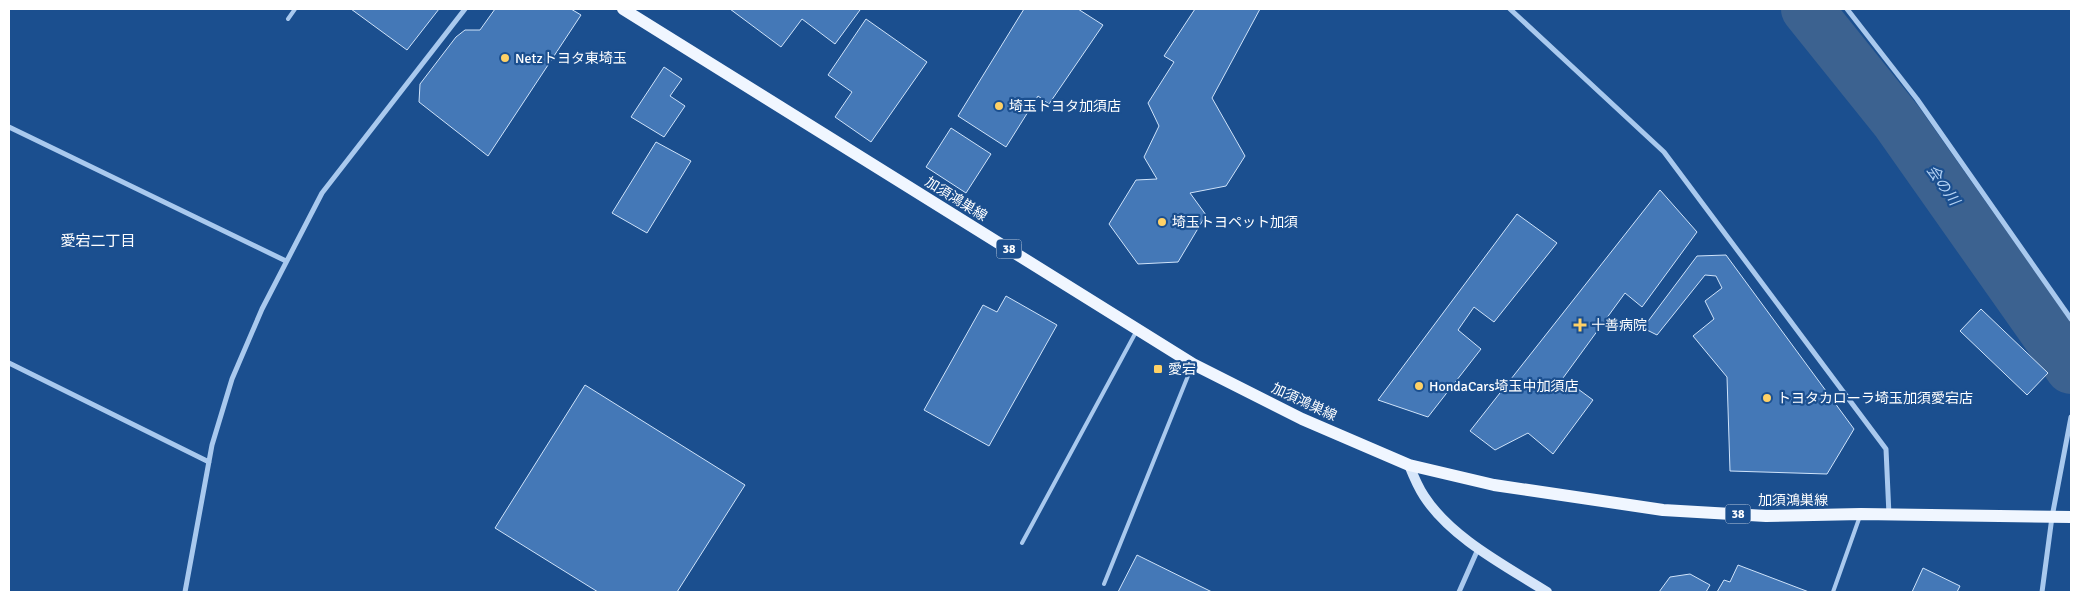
<svg xmlns="http://www.w3.org/2000/svg" width="2080" height="601" font-family="Signika,'Noto Sans JP',sans-serif">
  <style>
    .lines { fill: none; stroke-linecap: round; stroke-linejoin: round }
    .river { stroke: #3c6290; stroke-width: 52 }
    .building { fill: #4478b7; stroke: #cfe3fa }
    .lane { stroke: #a9c9ee; stroke-width: 4 }
    .street { stroke: #a9c9ee; stroke-width: 5 }
    .secondary { stroke: #d6e6fa; stroke-width: 10 }
    .primary { stroke: #f0f6ff; stroke-width: 12 }
    .poi-dot { fill: #ffd166; stroke: #1b4f8f; stroke-width: 2 }
    .labels { text-anchor: middle; dominant-baseline: central; stroke-width: 4.5; stroke-linejoin: round; paint-order: stroke }
    .shield { fill: #1b4f8f; stroke: #bbcadd; stroke-width: 1 }
    .shield-label { font-size: 12px; font-weight: bold; fill: #fff }
    .poi-label { font-size: 14px; fill: #fff; stroke: #1b4f8f; text-anchor: start }
    .street-label { font-size: 14px; fill: #fff; stroke: #1b4f8f }
    .water-label { font-size: 15px; font-style: italic; fill: #b5d3f5; stroke: #1b4f8f }
    .neighbourhood-label { font-size: 15px; fill: #fff; stroke: #1b4f8f }
  </style>
  <rect width="100%" height="100%" fill="#1b4f8f"/>
  <g class="lines">
    <path class="river" d="M 1807,9 L 1897,121 L 2071,368"/>
  </g>
  <path class="building" d="M 351,9 L 439,9 L 407,50 Z
    M 495,9 L 571,9 L 581,15 L 488,156 L 419,102 L 420,84 L 456,37 L 465,30 L 480,30 Z
    M 730,9 L 858,9 L 860,10 L 835,44 L 802,19 L 781,47 Z
    M 1024,9 L 1078,9 L 1103,25 L 1049,104 L 1038,96 L 1006,147 L 958,116 Z
    M 1195,9 L 1260,9 L 1212,98 L 1245,156 L 1226,186 L 1190,193 L 1206,215 L 1178,262 L 1138,264 L 1109,224 L 1136,180 L 1157,179 L 1144,157 L 1159,126 L 1148,103 L 1174,62 L 1164,56 Z
    M 866,19 L 927,62 L 871,142 L 835,117 L 852,92 L 828,75 Z
    M 664,67 L 682,79 L 670,96 L 685,106 L 664,137 L 631,117 Z
    M 951,128 L 991,154 L 966,193 L 926,167 Z
    M 656,142 L 691,161 L 647,233 L 612,213 Z
    M 1660,190 L 1697,232 L 1642,307 L 1625,293 L 1563,378 L 1593,400 L 1553,454 L 1528,433 L 1495,450 L 1470,431 Z
    M 1517,214 L 1557,243 L 1494,322 L 1474,307 L 1458,330 L 1481,349 L 1428,417 L 1378,400 Z
    M 1726,255 L 1854,429 L 1827,474 L 1730,471 L 1727,377 L 1693,336 L 1714,319 L 1705,301 L 1722,288 L 1716,276 L 1705,275 L 1657,335 L 1643,328 L 1697,256 Z
    M 1006,296 L 1057,325 L 989,446 L 924,410 L 983,305 L 997,312 Z
    M 1981,309 L 2048,373 L 2027,395 L 1960,331 Z
    M 585,385 L 745,485 L 677,592 L 598,592 L 495,528 Z
    M 1137,555 L 1212,592 L 1118,592 Z
    M 1738,565 L 1809,592 L 1717,592 L 1724,580 L 1730,582 Z
    M 1923,568 L 1960,586 L 1957,592 L 1912,592 Z
    M 1690,574 L 1710,585 L 1706,592 L 1659,592 L 1670,577 Z"/>
  <g class="lines">
    <path class="lane" d="M 288,19 L 295,9
      M 1022,543 L 1136,332
      M 1104,584 L 1192,366
      M 1833,592 L 1860,516"/>
    <path class="street" d="M 1510,9 L 1664,152 L 1886,449 L 1889,515
      M 1847,9 L 1917,99 L 2071,319
      M 9,127 L 286,261
      M 9,363 L 209,462
      M 185,592 L 212,445 L 232,379 L 262,309 L 322,193 L 465,9
      M 1459,592 L 1478,549
      M 2042,592 L 2052,517 L 2071,417"/>
    <path class="secondary" d="M 1409,465 C 1413,475 1418,487 1424,496 C 1451,538 1506,566 1547,592"/>
    <path class="primary" d="M 623,9 L 1193,364 L 1302,419 L 1409,465 L 1494,485 L 1663,510 L 1766,516 L 1861,514 L 2071,517"/>
  </g>
  <g class="poi-dot">
    <circle cx="505" cy="58" r="5"/>
    <circle cx="999" cy="106" r="5"/>
    <circle cx="1162" cy="222" r="5"/>
    <path d="M1577.5 317.5h5v5h5v5h-5v5h-5v-5h-5v-5h5z"/>
    <rect x="1153" y="364" width="10" height="10" rx="2.5"/>
    <circle cx="1419" cy="386" r="5"/>
    <circle cx="1767" cy="398" r="5"/>
  </g>
  <g class="labels">
    <g class="shield">
      <rect x="996.5" y="239.5" width="25" height="19" rx="4"/>
      <rect x="1725.5" y="504.5" width="25" height="19" rx="4"/>
    </g>
    <g class="shield-label">
      <text x="1009" y="249">38</text>
      <text x="1738" y="514">38</text>
    </g>
    <g class="poi-label">
      <text x="515" y="58">Netzトヨタ東埼玉</text>
      <text x="1009" y="106">埼玉トヨタ加須店</text>
      <text x="1172" y="222">埼玉トヨペット加須</text>
      <text x="1591" y="325">十善病院</text>
      <text x="1168" y="369">愛宕</text>
      <text x="1429" y="386">HondaCars埼玉中加須店</text>
      <text x="1777" y="398">トヨタカローラ埼玉加須愛宕店</text>
    </g>
    <g class="street-label">
      <text transform="translate(956 199) rotate(32)">加須鴻巣線</text>
      <text transform="translate(1304 402) rotate(25)">加須鴻巣線</text>
      <text x="1793" y="500">加須鴻巣線</text>
    </g>
    <g class="water-label">
      <text transform="translate(1943 185) rotate(55)">会の川</text>
    </g>
    <g class="neighbourhood-label">
      <text x="98" y="241">愛宕二丁目</text>
    </g>
  </g>
  <rect width="2080" height="601" fill="none" stroke="#ffffff" stroke-width="20"/>
</svg>
